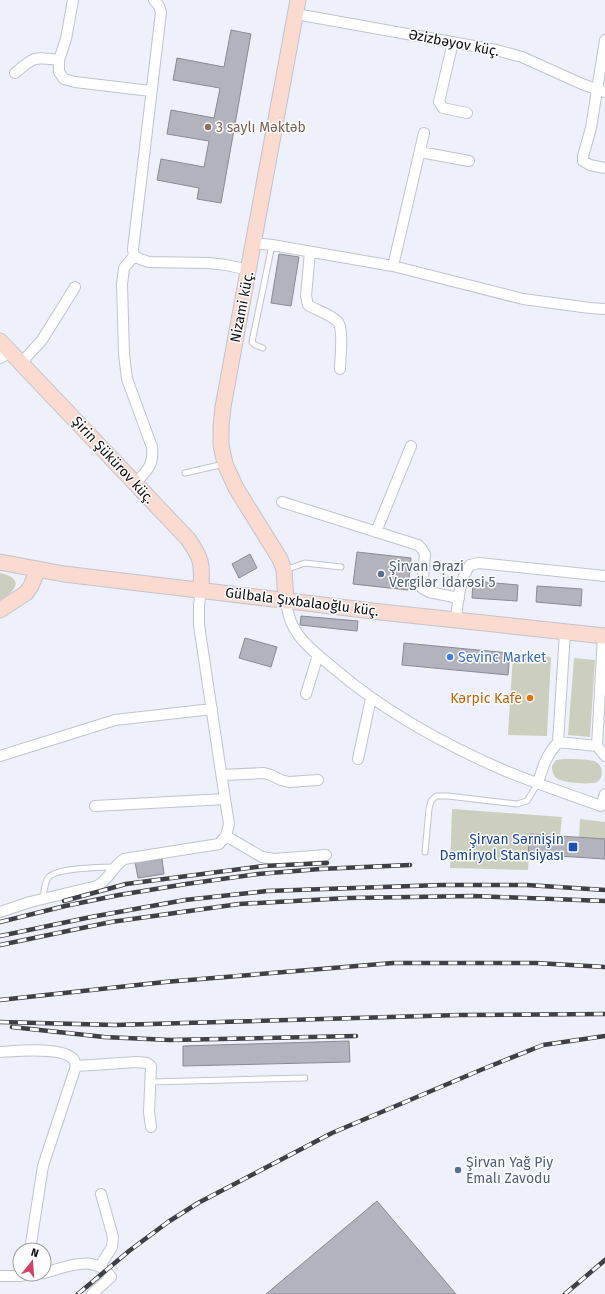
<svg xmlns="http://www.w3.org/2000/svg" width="605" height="1294" font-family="'Fira Sans',sans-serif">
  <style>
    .green { fill: #cccfbd }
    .building { fill: #b3b3bd; stroke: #898993 }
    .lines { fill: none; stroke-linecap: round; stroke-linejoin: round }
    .lane-casing { stroke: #c0c3ce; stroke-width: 7 }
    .street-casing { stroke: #c0c3ce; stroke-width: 12 }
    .secondary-casing { stroke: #c0c3ce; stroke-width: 17 }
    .lane { stroke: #fff; stroke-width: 5 }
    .street { stroke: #fff; stroke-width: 10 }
    .secondary { stroke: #fbdacf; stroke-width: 15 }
    .rail-casing { stroke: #3e4045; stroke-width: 4.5 }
    .rail { stroke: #fefefe; stroke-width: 3; stroke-dasharray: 9; stroke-linecap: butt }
    .education-dot { fill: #8d6e63; stroke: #fefefe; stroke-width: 1.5 }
    .service-dot { fill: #5c6f8a; stroke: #fefefe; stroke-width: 1.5 }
    .shop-dot { fill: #3f7fe0; stroke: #fefefe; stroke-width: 1.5 }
    .food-dot { fill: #e8710a; stroke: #fefefe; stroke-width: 1.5 }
    .transit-dot { fill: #1a4fb4; stroke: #fefefe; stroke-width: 1.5 }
    .labels { text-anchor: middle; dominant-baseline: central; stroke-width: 3; stroke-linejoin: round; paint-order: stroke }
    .street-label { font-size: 14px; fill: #0d0e12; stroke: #fefefe }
    .education-label { font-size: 14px; fill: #785e54; stroke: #fefefe; text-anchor: start }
    .service-label { font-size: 14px; fill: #4e5e75; stroke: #fefefe; text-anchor: start }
    .shop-label { font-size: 14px; fill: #366cbe; stroke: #fefefe; text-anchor: start }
    .food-label { font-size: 14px; fill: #c56008; stroke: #fefefe; text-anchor: end }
    .transit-label { font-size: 14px; fill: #164399; stroke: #fefefe; text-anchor: end }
  </style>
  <rect width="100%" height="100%" fill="#eef1fc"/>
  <path class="green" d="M 0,573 C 25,578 16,591 0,600 Z
    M 513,654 L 551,657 L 547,736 L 508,735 Z
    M 574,658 L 595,660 L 590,737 L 568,735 Z
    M 563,759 C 573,759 584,759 594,761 C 603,764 605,777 597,782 C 591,785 564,783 558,779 C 553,776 552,771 552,766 L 556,760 Z
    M 452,809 L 562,817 L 560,836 L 530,834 L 528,870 L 450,868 Z
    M 580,819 L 605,822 L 605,839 L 579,837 Z"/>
  <path class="building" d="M 231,30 L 251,34 L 221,203 L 197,199 L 199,188 L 157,180 L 161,159 L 204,167 L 209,141 L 167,134 L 171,110 L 214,118 L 220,88 L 173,80 L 177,58 L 224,67 Z
    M 279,254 L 299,257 L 291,306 L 271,303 Z
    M 357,552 L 411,558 L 408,590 L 353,584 Z
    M 250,554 L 257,568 L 239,578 L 232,564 Z
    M 473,581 L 518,585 L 517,601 L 472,598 Z
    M 537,586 L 582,589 L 581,606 L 536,602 Z
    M 301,616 L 358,621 L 357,631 L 300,625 Z
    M 245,638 L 277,647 L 271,667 L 239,658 Z
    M 404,643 L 510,653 L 508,675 L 402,665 Z
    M 530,834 L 605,839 L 605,859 L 528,854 Z
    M 162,859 L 164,874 L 138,878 L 135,862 Z
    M 349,1041 L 350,1062 L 183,1066 L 183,1046 Z
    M 377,1201 L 456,1294 L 266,1294 Z"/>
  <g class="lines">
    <g class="lane-casing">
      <path id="lane" d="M 263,348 L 255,345 L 252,342 L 272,245
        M 185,473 L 224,464
        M 285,570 L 305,563 L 341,567
        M 425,852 L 429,809 L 431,801 L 436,796 L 448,796 L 517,804 L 527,801 L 538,783
        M 43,899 C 44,892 44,884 48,878 C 54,868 102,867 114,867
        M 150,1082 L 305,1078"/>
    </g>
    <g class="street-casing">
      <path id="street" d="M 73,0 L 66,39 L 59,60 L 59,72 L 64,79 L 75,82 L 151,91
        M 154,0 L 159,6 L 161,12 L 133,249 L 134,256 L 140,259 L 149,262 L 209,263 L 226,265 L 249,270
        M 296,14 L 496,50 L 522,57 L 582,84 L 605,92
        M 605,40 L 591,128 L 583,156 L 583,161 L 590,165 L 605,168
        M 453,42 L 439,102 L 443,108 L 467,113
        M 15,73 C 35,56 34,57 59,60
        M 420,152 L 469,161
        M 254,243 L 272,245 L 393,266 L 523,299 L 590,308 L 605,309
        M 310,252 L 306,296 L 308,305 C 316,310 332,315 338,322 C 344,330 340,358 340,369
        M 134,256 L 124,268 L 122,284 L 124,354 L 127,379 L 152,447 C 154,466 147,470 135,484
        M 393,266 L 424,133
        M 0,358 L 11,352
        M 21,363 L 42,340 L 75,287
        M 282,502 L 418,545 L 422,549 L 425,554 L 422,588 L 429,592 L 459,598
        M 376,532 L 411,446
        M 286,601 C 287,606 287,611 289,616 C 295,639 318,655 336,670 C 385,712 442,743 501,769 C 534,783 568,794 601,806 L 605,794
        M 456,619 C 458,601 459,581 470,565 L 479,563 L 605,576
        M 603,636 L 597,746 L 605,756
        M 306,694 L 318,655
        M 558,742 L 597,746
        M 0,756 L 115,720 L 212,709
        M 358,759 L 371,698
        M 222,775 L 264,773 L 271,775 L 281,780 L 289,782 L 318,780
        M 538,783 C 543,766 546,756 558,742 L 565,632
        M 95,806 L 225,799
        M 226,836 L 262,857 L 274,859 L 326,855
        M 0,912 L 30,902 L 97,886 C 109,880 113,866 124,859 L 219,844 L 226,836 L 229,824 L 225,799 L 199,625 L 199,605 L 201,590
        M 0,1052 C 16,1051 64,1046 74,1060 C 75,1062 75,1064 76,1066 L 43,1166 L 30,1250
        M 76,1066 L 137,1062 L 147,1063 L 151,1066 L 149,1112 L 151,1127
        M 100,1266 L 112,1247 L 113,1237 L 101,1194
        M 44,1273 C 67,1267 94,1253 111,1277 L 92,1294
        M 0,1276 L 21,1276 L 26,1274"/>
    </g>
    <g class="secondary-casing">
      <path id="secondary" d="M 0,341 L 188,539 C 203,560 202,565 201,590
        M 0,562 L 64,574 L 381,612 L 605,636
        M 286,601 L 284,570 L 280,559 L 236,488 L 225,464 L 221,445 L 221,426 L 223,407 L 298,0
        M 0,610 L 26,593 L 31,586 L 38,569"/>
    </g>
    <use href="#lane" class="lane"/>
    <use href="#street" class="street"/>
    <use href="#secondary" class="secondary"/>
    <g class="rail-casing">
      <path id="rail" d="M 64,901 L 126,884 L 264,866 L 327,863
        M 0,922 L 65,906 L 119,895 L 186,884 L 258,874 L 320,869 L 410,865
        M 0,936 L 91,917 L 185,900 L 267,891 L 441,885 L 527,885 L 605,890
        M 0,945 L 111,922 L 239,904 L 348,898 L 473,896 L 605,901
        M 0,1000 L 165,982 L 393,963 L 536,963 L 605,967
        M 0,1022 L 115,1025 L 459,1015 L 605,1014
        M 12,1027 L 104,1037 L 170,1040 L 356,1036
        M 78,1294 L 129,1251 L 168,1222 L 198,1203 L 332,1133 L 483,1069 L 543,1045 L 605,1036
        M 565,1294 L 605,1260"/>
    </g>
    <use href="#rail" class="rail"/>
  </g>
  <circle class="education-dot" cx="208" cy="127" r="4"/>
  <g class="service-dot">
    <circle cx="381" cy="574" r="4"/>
    <circle cx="458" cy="1170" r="4"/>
  </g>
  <circle class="shop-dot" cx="450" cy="657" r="4"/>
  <circle class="food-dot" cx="530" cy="698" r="4"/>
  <rect class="transit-dot" x="568" y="842" width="10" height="10" rx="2"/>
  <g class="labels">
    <g class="street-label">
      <text transform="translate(454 43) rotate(11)">Əzizbəyov küç.</text>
      <text transform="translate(242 307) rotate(-79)">Nizami küç.</text>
      <text transform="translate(113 460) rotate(47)">Şirin Şükürov küç.</text>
      <text transform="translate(302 602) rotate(7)">Gülbala Şıxbalaoğlu küç.</text>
    </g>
    <g class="education-label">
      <text x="216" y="127">3 saylı Məktəb</text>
    </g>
    <g class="service-label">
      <text x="389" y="566">Şirvan Ərazi<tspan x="389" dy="16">Vergilər İdarəsi 5</tspan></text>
      <text x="466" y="1162">Şirvan Yağ Piy<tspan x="466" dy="16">Emalı Zavodu</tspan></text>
    </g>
    <g class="shop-label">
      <text x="458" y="657">Sevinc Market</text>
    </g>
    <g class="food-label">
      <text x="522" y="698">Kərpic Kafe</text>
    </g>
    <g class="transit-label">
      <text x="564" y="839">Şirvan Sərnişin<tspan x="564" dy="16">Dəmiryol Stansiyası</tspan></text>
    </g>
  </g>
  <g transform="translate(32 1262) rotate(17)"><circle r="19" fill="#fefefe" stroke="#9e9ea0"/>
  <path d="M0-3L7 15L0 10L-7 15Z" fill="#d04168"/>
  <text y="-6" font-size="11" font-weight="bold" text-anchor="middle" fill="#0d0e12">N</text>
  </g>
</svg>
